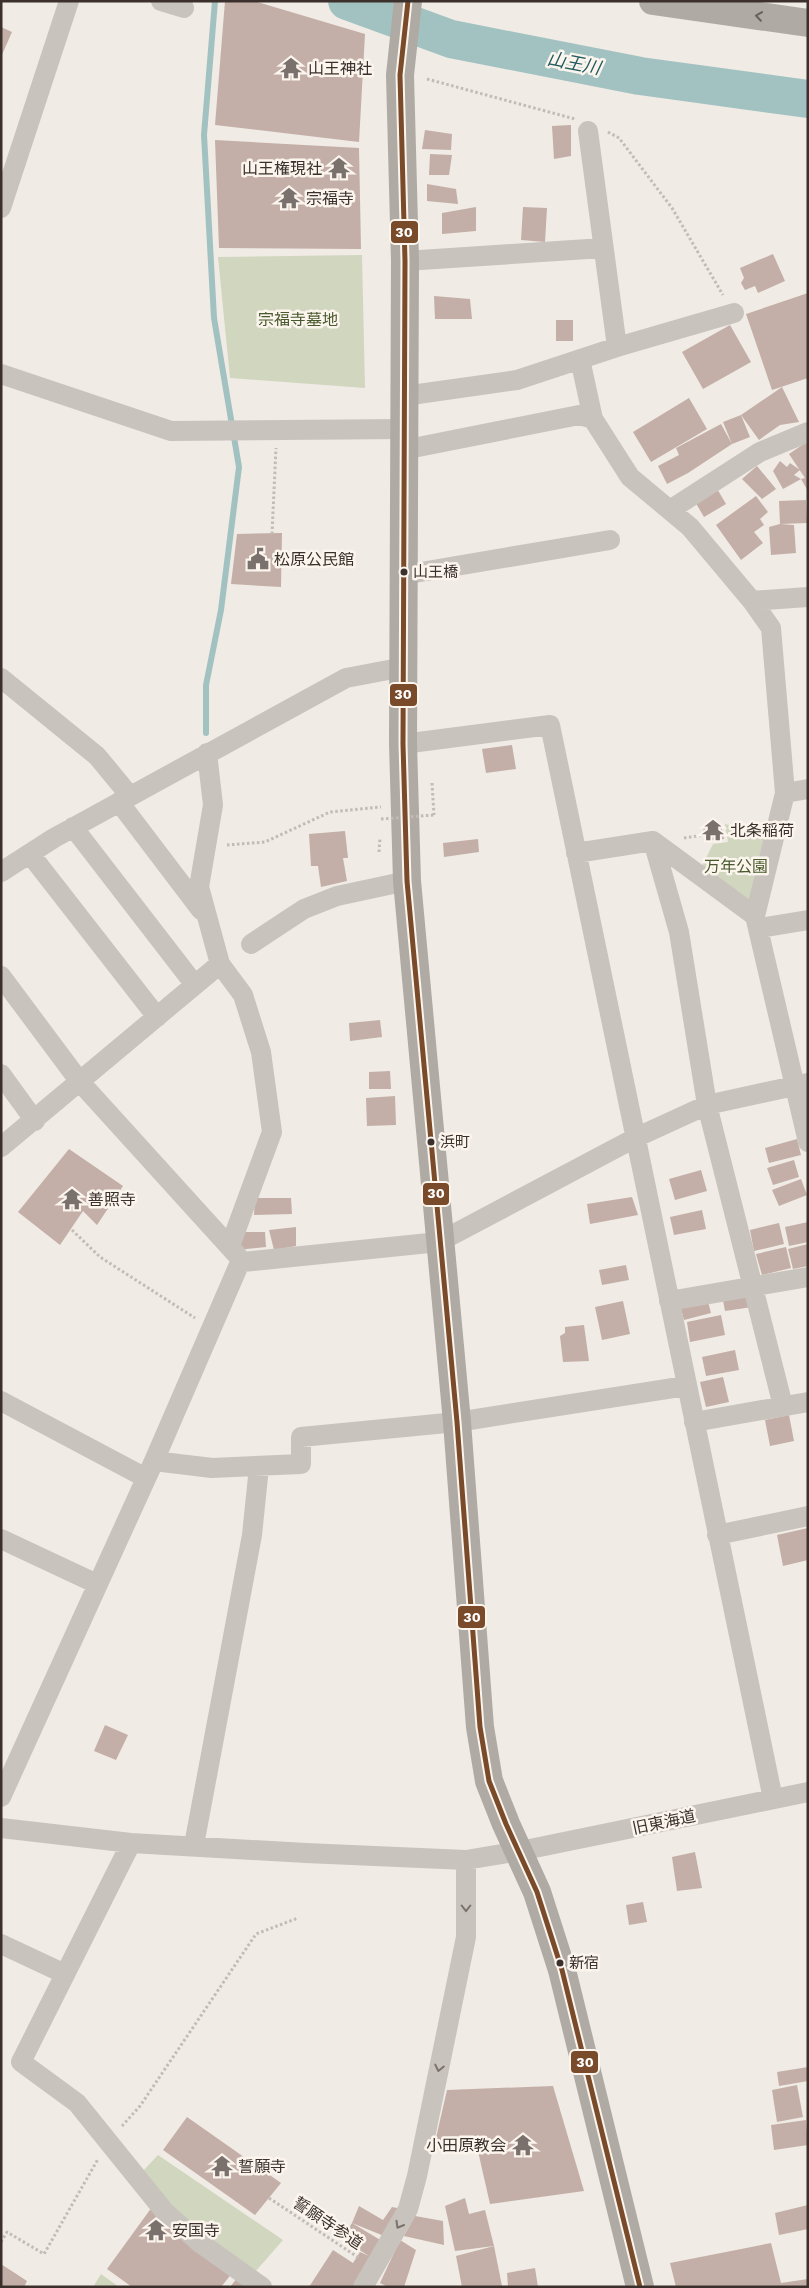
<svg xmlns="http://www.w3.org/2000/svg" width="809" height="2288" font-family="'Work Sans','Noto Sans JP',sans-serif">
  <style>
    .green { fill: #d1d6bf }
    .lines { fill: none; stroke-linecap: round; stroke-linejoin: round }
    .stream { stroke: #a1c2c1; stroke-width: 6 }
    .river { stroke: #a1c2c1; stroke-width: 38 }
    .building { fill: #c3afa7 }
    .path { stroke: #c2bbb6; stroke-width: 3; stroke-dasharray: 2.5 2.5; stroke-linecap: butt }
    .minor { stroke: #c9c3be; stroke-width: 20 }
    .highway { stroke: #afaaa4; stroke-width: 28 }
    .path-bridge { stroke: #c2bbb6; stroke-width: 3; stroke-dasharray: 2.5 2.5; stroke-linecap: butt }
    .bus-1-casing { stroke: #fbf5ee; stroke-width: 9 }
    .bus-1 { stroke: #7a4b2a; stroke-width: 5 }
    .oneway { stroke: #69615b }
    .oneway2 { stroke: #7b726d }
    .bus-dot { fill: #3b302b; stroke: #fbf5ee; stroke-width: 2 }
    .labels { text-anchor: middle; dominant-baseline: central; stroke-width: 5; stroke-linejoin: round; paint-order: stroke }
    .bus-label { font-size: 15px; fill: #3b302b; stroke: #fbf5ee; text-anchor: start }
    .poi-label { font-size: 16px; fill: #3b302b; stroke: #fbf5ee; text-anchor: start }
    .park-label { font-size: 16px; fill: #4a5a2e; stroke: #fbf5ee }
    .street-label { font-size: 16px; fill: #3b302b; stroke: #fbf5ee }
    .water-label { font-size: 18px; font-style: italic; fill: #1f5a5e; stroke: #fbf5ee }
    .line-badge { stroke: #fbf5ee; stroke-width: 2 }
    .badge-label { font-size: 14px; text-anchor: middle; font-weight: bold; fill: #fff }
  </style>
  <rect width="100%" height="100%" fill="#f0ebe5"/>
  <path class="green" d="M 362,255 L 365,388 L 230,378 L 218,257 Z
    M 725,824 L 770,835 L 752,909 L 700,870 L 713,844 L 728,842 Z
    M 158,2155 L 283,2240 L 255,2272 L 208,2238 L 171,2206 L 143,2171 Z
    M 101,2274 L 119,2287 L 93,2287 Z"/>
  <g class="lines">
    <path class="stream" d="M 206,733 L 206,685 L 221,610 L 239,467 L 214,318 L 204,135 L 215,1"/>
    <path class="river" d="M 347,1 L 451,39 L 640,76 L 808,99"/>
  </g>
  <path class="building" d="M 225,1 L 254,1 L 365,34 L 359,142 L 215,125 Z
    M 1,27 L 12,32 L 1,57 Z
    M 571,125 L 571,156 L 554,159 L 552,126 Z
    M 425,130 L 452,134 L 451,150 L 422,149 Z
    M 215,140 L 359,148 L 361,249 L 219,248 Z
    M 430,154 L 452,155 L 449,175 L 429,175 Z
    M 427,184 L 456,189 L 458,204 L 427,201 Z
    M 476,207 L 476,231 L 442,234 L 442,213 Z
    M 523,207 L 547,208 L 545,242 L 521,240 Z
    M 773,254 L 785,281 L 758,293 L 755,286 L 745,290 L 741,283 L 744,278 L 740,268 Z
    M 808,293 L 808,378 L 772,390 L 746,314 Z
    M 434,296 L 470,299 L 472,319 L 435,319 Z
    M 556,320 L 573,320 L 573,341 L 556,341 Z
    M 730,325 L 751,362 L 703,389 L 682,352 Z
    M 782,387 L 799,422 L 780,425 L 759,440 L 741,415 Z
    M 689,398 L 707,429 L 651,462 L 633,432 Z
    M 741,415 L 750,437 L 732,444 L 688,473 L 667,484 L 658,466 L 679,455 L 676,448 L 721,424 L 732,444 L 723,422 Z
    M 808,441 L 808,491 L 801,479 L 805,478 L 789,454 Z
    M 780,461 L 787,467 L 790,463 L 800,470 L 794,475 L 801,479 L 783,489 L 773,471 Z
    M 757,466 L 776,489 L 762,499 L 742,479 Z
    M 716,487 L 726,504 L 704,517 L 694,500 Z
    M 756,496 L 768,512 L 760,519 L 764,525 L 754,532 L 763,543 L 741,560 L 716,525 Z
    M 806,500 L 807,523 L 780,524 L 779,501 Z
    M 780,524 L 794,525 L 796,553 L 771,555 L 769,527 Z
    M 282,533 L 281,587 L 231,584 L 237,534 Z
    M 512,745 L 516,769 L 486,773 L 482,749 Z
    M 721,824 L 724,839 L 705,841 L 703,826 Z
    M 345,831 L 348,858 L 343,858 L 347,881 L 321,887 L 318,866 L 311,866 L 309,834 Z
    M 478,839 L 479,852 L 444,857 L 443,843 Z
    M 380,1020 L 382,1037 L 350,1041 L 349,1023 Z
    M 390,1071 L 391,1089 L 369,1089 L 369,1072 Z
    M 395,1096 L 396,1125 L 367,1126 L 366,1098 Z
    M 797,1139 L 801,1155 L 769,1163 L 765,1148 Z
    M 69,1149 L 123,1186 L 97,1225 L 83,1211 L 60,1245 L 18,1212 Z
    M 794,1160 L 799,1177 L 773,1185 L 767,1168 Z
    M 701,1170 L 707,1191 L 675,1200 L 669,1179 Z
    M 801,1179 L 807,1195 L 779,1206 L 772,1190 Z
    M 632,1197 L 638,1215 L 590,1224 L 587,1204 Z
    M 255,1198 L 291,1198 L 292,1214 L 254,1215 Z
    M 702,1210 L 706,1229 L 674,1235 L 670,1217 Z
    M 808,1222 L 808,1242 L 789,1246 L 785,1227 Z
    M 779,1223 L 784,1244 L 754,1251 L 750,1230 Z
    M 296,1227 L 296,1246 L 274,1250 L 269,1230 Z
    M 241,1232 L 265,1232 L 266,1247 L 237,1250 Z
    M 808,1244 L 808,1266 L 793,1269 L 788,1249 Z
    M 786,1247 L 791,1268 L 762,1275 L 756,1254 Z
    M 626,1265 L 629,1280 L 602,1285 L 599,1270 Z
    M 749,1290 L 752,1307 L 725,1311 L 722,1295 Z
    M 707,1298 L 711,1313 L 684,1320 L 680,1305 Z
    M 623,1301 L 630,1334 L 602,1340 L 595,1307 Z
    M 721,1315 L 725,1335 L 690,1342 L 687,1322 Z
    M 584,1325 L 589,1361 L 563,1362 L 560,1336 L 565,1333 L 565,1327 Z
    M 735,1350 L 739,1370 L 706,1376 L 702,1357 Z
    M 723,1377 L 729,1402 L 706,1407 L 700,1382 Z
    M 789,1415 L 794,1441 L 770,1446 L 765,1420 Z
    M 808,1528 L 808,1560 L 783,1566 L 777,1535 Z
    M 105,1725 L 128,1735 L 116,1760 L 94,1751 Z
    M 695,1852 L 702,1888 L 677,1891 L 672,1857 Z
    M 643,1902 L 647,1922 L 629,1925 L 626,1905 Z
    M 808,2067 L 808,2081 L 779,2086 L 777,2072 Z
    M 797,2085 L 803,2117 L 777,2122 L 772,2090 Z
    M 553,2086 L 584,2191 L 490,2204 L 475,2138 L 433,2151 L 447,2090 Z
    M 187,2117 L 281,2183 L 255,2215 L 163,2150 Z
    M 806,2120 L 808,2145 L 774,2150 L 771,2125 Z
    M 465,2198 L 469,2214 L 485,2210 L 494,2246 L 455,2251 L 445,2206 Z
    M 808,2205 L 808,2229 L 779,2235 L 775,2213 Z
    M 359,2206 L 383,2220 L 392,2207 L 402,2209 L 384,2236 L 352,2223 Z
    M 152,2207 L 233,2272 L 221,2287 L 132,2287 L 107,2269 Z
    M 415,2216 L 443,2221 L 444,2245 L 404,2236 Z
    M 352,2223 L 382,2241 L 356,2287 L 309,2287 L 333,2250 L 353,2263 L 360,2252 L 369,2256 L 342,2239 Z
    M 400,2240 L 416,2250 L 404,2287 L 388,2287 L 380,2283 Z
    M 771,2243 L 781,2283 L 808,2279 L 808,2287 L 676,2287 L 670,2263 Z
    M 494,2246 L 502,2286 L 462,2287 L 456,2256 Z
    M 1,2264 L 27,2281 L 24,2287 L 1,2287 Z
    M 535,2268 L 538,2287 L 508,2287 L 507,2273 Z
    M 237,2278 L 251,2287 L 230,2287 Z"/>
  <g class="lines">
    <path class="path" d="M 427,79 L 575,119
      M 608,132 L 619,138 L 672,208 L 723,295
      M 272,534 L 276,448
      M 432,783 L 434,815
      M 684,838 L 704,835
      M 227,845 L 265,842 L 330,812 L 381,807
      M 379,852 L 380,838
      M 72,1230 L 100,1257 L 195,1318
      M 122,2126 L 140,2106 L 256,1934 L 298,1918
      M 269,2198 L 359,2258
      M 1,2242 L 7,2232 L 44,2254 L 98,2159"/>
    <path class="minor" d="M 161,1 L 184,8
      M 1,208 L 69,1
      M 405,261 L 603,248
      M 617,347 L 734,313
      M 580,359 L 593,419
      M 1,374 L 171,431 L 404,429
      M 404,396 L 517,380 L 617,347 L 588,131
      M 403,450 L 579,415 L 593,419 L 630,477 L 690,527 L 752,601 L 771,628 L 785,793 L 755,916 L 808,1142
      M 670,510 L 760,452 L 808,432
      M 403,575 L 610,540
      M 752,601 L 808,597
      M 1,678 L 97,756 L 130,796
      M 403,744 L 550,725 L 773,1799
      M 207,753 L 213,805 L 199,887 L 220,964 L 243,995 L 261,1052 L 272,1132 L 230,1246
      M 785,793 L 808,789
      M 119,802 L 201,910
      M 73,827 L 195,985
      M 653,841 L 679,932 L 707,1105 L 783,1406
      M 576,853 L 653,841 L 755,916
      M 30,854 L 157,1017
      M 1,872 L 54,838 L 346,678 L 404,667
      M 759,928 L 808,920
      M 251,944 L 304,909 L 337,896 L 407,881
      M 1,976 L 80,1082 L 237,1255
      M 1,1074 L 35,1121
      M 1,1147 L 220,964
      M 669,1301 L 808,1277
      M 1,1401 L 146,1478
      M 694,1422 L 808,1402
      M 154,1461 L 212,1468 L 301,1464 L 301,1437 L 457,1422 L 686,1386
      M 717,1535 L 808,1516
      M 1,1539 L 97,1584
      M 1,1797 L 154,1461 L 238,1267 L 243,1262 L 439,1242 L 635,1138 L 707,1105 L 808,1083
      M 1,1828 L 131,1843 L 306,1853 L 466,1860 L 520,1851 L 808,1792
      M 131,1843 L 21,2062 L 77,2103 L 165,2212 L 199,2242 L 262,2287
      M 194,1845 L 252,1535 L 259,1467
      M 1,1944 L 65,1974
      M 363,2287 L 408,2209 L 417,2176 L 466,1937 L 466,1860"/>
    <path class="highway" d="M 408,1 L 400,75 L 405,261 L 403,744 L 407,881 L 457,1422 L 480,1727 L 489,1781 L 506,1824 L 537,1892 L 562,1970 L 640,2287
      M 653,1 L 808,23"/>
    <path class="path-bridge" d="M 381,819 L 434,815"/>
    <g class="bus-1-casing">
      <path id="bus-1" d="M 408,1 L 400,75 L 405,261 L 403,744 L 407,881 L 457,1422 L 480,1727 L 489,1781 L 506,1824 L 537,1892 L 562,1970 L 640,2287"/>
    </g>
    <use href="#bus-1" class="bus-1"/>
  </g>
  <defs><path id="oneway-chevron" d="M-2-3.5L2.5 0L-2 3.5" fill="none" stroke-width="1.6" stroke-linecap="round" stroke-linejoin="round" transform="scale(1.25)"/></defs>
  <use class="oneway" href="#oneway-chevron" transform="translate(759 16) rotate(-172)"/>
  <g class="oneway2">
    <use href="#oneway-chevron" transform="translate(466 1908) rotate(90)"/>
    <use href="#oneway-chevron" transform="translate(439 2068) rotate(102)"/>
    <use href="#oneway-chevron" transform="translate(399 2225) rotate(120)"/>
  </g>
  <defs>
    <g id="temple-bare" transform="scale(1.725)"><path d="M0-6L5-2H3V0L6.5 2.5H4V6H1.5V3h-3V6H-4V2.5H-6.5L-3 0V-2H-5Z" fill="#7a716c" stroke="#fbf5ee" stroke-width="2.5" paint-order="stroke"/></g>
    <g id="civic-bare" transform="scale(1.725)"><path d="M-.6-6.5H3V-4.5H.6V-3L4-1V1h2V6H-6V1h2V-1L-.6-3ZM-1.2 2.5V6h2.4V2.5Z" fill="#7a716c" stroke="#fbf5ee" stroke-width="2.5" paint-order="stroke"/></g>
  </defs>
  <g fill-rule="evenodd">
    <use href="#temple-bare" x="291" y="68"/>
    <use href="#temple-bare" x="339" y="168"/>
    <use href="#temple-bare" x="289" y="198"/>
    <use href="#civic-bare" x="258" y="559"/>
    <use href="#temple-bare" x="713" y="830"/>
    <use href="#temple-bare" x="72" y="1199"/>
    <use href="#temple-bare" x="523" y="2145"/>
    <use href="#temple-bare" x="222" y="2166"/>
    <use href="#temple-bare" x="156" y="2230"/>
  </g>
  <g class="bus-dot">
    <circle cx="404" cy="572" r="4.5"/>
    <circle cx="431" cy="1142" r="4.5"/>
    <circle cx="560" cy="1963" r="4.5"/>
  </g>
  <g class="labels">
    <g class="bus-label">
      <text x="413" y="572">山王橋</text>
      <text x="440" y="1142">浜町</text>
      <text x="569" y="1963">新宿</text>
    </g>
    <g class="poi-label">
      <text x="308" y="68">山王神社</text>
      <text x="322" y="168" text-anchor="end">山王権現社</text>
      <text x="306" y="198">宗福寺</text>
      <text x="274" y="559">松原公民館</text>
      <text x="730" y="830">北条稲荷</text>
      <text x="88" y="1199">善照寺</text>
      <text x="506" y="2145" text-anchor="end">小田原教会</text>
      <text x="238" y="2166">誓願寺</text>
      <text x="172" y="2230">安国寺</text>
    </g>
    <g class="park-label">
      <text x="298" y="319">宗福寺墓地</text>
      <text x="736" y="866">万年公園</text>
    </g>
    <g class="street-label">
      <text transform="translate(664 1822) rotate(-12)">旧東海道</text>
      <text transform="translate(328 2223) rotate(34)">誓願寺参道</text>
    </g>
    <g class="water-label">
      <text transform="translate(574 63) rotate(11)">山王川</text>
    </g>
  </g>
  <g class="line-badge">
    <rect x="390" y="220" width="29" height="24" rx="5" fill="#7a4b2a"/>
    <rect x="389" y="683" width="29" height="24" rx="5" fill="#7a4b2a"/>
    <rect x="422" y="1182" width="28" height="24" rx="5" fill="#7a4b2a"/>
    <rect x="457" y="1605" width="29" height="24" rx="5" fill="#7a4b2a"/>
    <rect x="570" y="2050" width="29" height="24" rx="5" fill="#7a4b2a"/>
  </g>
  <g class="badge-label">
    <text x="404" y="237">30</text>
    <text x="403" y="699">30</text>
    <text x="436" y="1198">30</text>
    <text x="472" y="1622">30</text>
    <text x="585" y="2067">30</text>
  </g>
  <rect width="809" height="2288" fill="none" stroke="#3b302b" stroke-width="5"/>
</svg>
